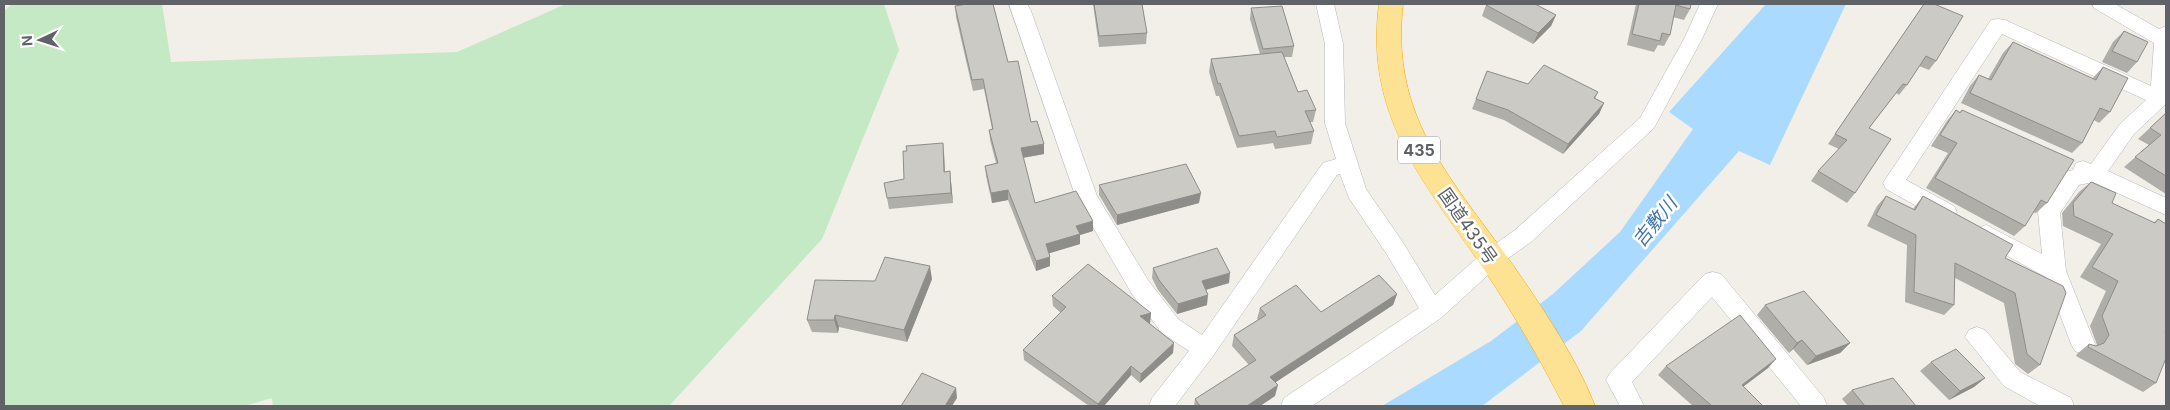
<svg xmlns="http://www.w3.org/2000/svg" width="2170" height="410" font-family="Inter,'Noto Sans JP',sans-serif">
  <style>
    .green { fill: #c5e8c5 }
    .water { fill: #aadaff }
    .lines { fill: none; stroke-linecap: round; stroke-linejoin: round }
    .street-casing { stroke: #b5b8bc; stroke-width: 1 }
    .highway-casing { stroke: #f9ab00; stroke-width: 1 }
    .street { fill: #fff; fill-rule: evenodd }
    .highway { fill: #fde293; fill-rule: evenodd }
    .wall { fill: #afaea9 }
    .shaded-wall { fill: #8f8d8a }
    .building { fill: #cccac5; stroke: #8f8d8a }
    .labels { text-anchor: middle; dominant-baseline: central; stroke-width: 5; stroke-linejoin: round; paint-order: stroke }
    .shield { fill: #fff; stroke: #8f9295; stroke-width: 1 }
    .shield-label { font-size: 16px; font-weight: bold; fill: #5f6368 }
    .street-label { font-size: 18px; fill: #5f6368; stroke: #fff }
    .water-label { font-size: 19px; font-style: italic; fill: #4174aa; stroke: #fff }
  </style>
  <rect width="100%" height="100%" fill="#f1efe8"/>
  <path class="green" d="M 12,4 L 162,4 L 171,62 L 457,52 L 566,4 L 884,4 L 899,50 L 822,239 L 669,406 L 273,406 L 272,398 L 244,406 L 4,406 L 4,11 Z"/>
  <path class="water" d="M 1766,4 L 1846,4 L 1770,165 L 1739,151 L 1581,331 L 1482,406 L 1382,406 L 1491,341 L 1553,294 L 1620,232 L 1693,129 L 1669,112 Z"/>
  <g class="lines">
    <g class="street-casing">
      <path id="street" d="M 1009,4 L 1027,4 L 1031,11 L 1097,196 L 1148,280 L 1178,319 L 1202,335 L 1323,163 L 1336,159 L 1325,123 L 1325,44 L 1316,4 L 1334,4 L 1343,44 L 1345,123 L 1366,189 L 1402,241 L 1435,295 L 1484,252 L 1515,230 L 1640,118 L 1684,39 L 1700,4 L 1718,4 L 1702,39 L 1654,128 L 1531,242 L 1500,264 L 1441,318 L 1312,406 L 1281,406 L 1284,398 L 1419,308 L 1386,253 L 1349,198 L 1340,174 L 1337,175 L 1213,356 L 1175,406 L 1149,406 L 1152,398 L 1189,351 L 1162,333 L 1132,294 L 1076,198 Z
        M 2092,4 L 2115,4 L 2159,29 L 2166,26 L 2166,104 L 2134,134 L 2108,171 L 2166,198 L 2166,215 L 2093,182 L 2079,185 L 2060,213 L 2066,271 L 2095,344 L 2091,351 L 2083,354 L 2075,351 L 2071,344 L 2046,277 L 1978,240 L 1975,234 L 1978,228 L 1986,225 L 2042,254 L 2038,212 L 2041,206 L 2065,172 L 2073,170 L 2076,163 L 2083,161 L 2091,164 L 2120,124 L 2146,100 L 2002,34 L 1906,180 L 1954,206 L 1957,212 L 1954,218 L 1946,220 L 1938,218 L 1886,189 L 1883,183 L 1991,20 L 1998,19 L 2005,20 L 2151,86 L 2154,43 L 2094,8 Z
        M 1713,272 L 1721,274 L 1824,398 L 1827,406 L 1801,406 L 1712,297 L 1632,382 L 1644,406 L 1620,406 L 1606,380 L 1610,373 L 1705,274 Z
        M 1977,327 L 1985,330 L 2020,372 L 2071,398 L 2074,406 L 2040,406 L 2004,386 L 1965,337 L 1969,330 Z"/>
    </g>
    <g class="highway-casing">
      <path id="highway" d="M 1379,4 L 1403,4 C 1391,109 1442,168 1500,247 C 1532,291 1576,356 1595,406 L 1564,406 C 1540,359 1513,313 1483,268 C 1425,183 1364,116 1379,4 Z"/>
    </g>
    <use href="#street" class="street"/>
    <use href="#highway" class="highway"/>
  </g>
  <path class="wall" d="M 962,4 L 993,4 L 1008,62 L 1031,122 L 1044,144 L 1044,154 L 1023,158 L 1035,203 L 1093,231 L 1080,235 L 1080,244 L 1049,253 L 1050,266 L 1036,271 L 1008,200 L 992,203 L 986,176 L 985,166 L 996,163 L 990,140 L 989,130 L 992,129 L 984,89 L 973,91 L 956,17 L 955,6 L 963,5 Z
    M 1093,4 L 1142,4 L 1147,33 L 1146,44 L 1099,47 Z
    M 1636,4 L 1691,4 L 1690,9 L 1684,20 L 1673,17 L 1670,35 L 1664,46 L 1658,45 L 1654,52 L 1627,45 Z
    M 1924,4 L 1936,61 L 1929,70 L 1919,66 L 1907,85 L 1899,95 L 1896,93 L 1869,128 L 1855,193 L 1847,203 L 1811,181 L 1818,171 L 1839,149 L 1828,144 Z
    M 1486,5 L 1556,15 L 1551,26 L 1533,44 L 1482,16 Z
    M 1251,8 L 1294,46 L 1292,57 L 1284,57 L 1298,92 L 1316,110 L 1313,122 L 1310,122 L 1314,131 L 1311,144 L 1275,149 L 1273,143 L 1237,148 L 1219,96 L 1216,96 L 1209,72 L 1211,59 L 1260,54 L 1250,19 Z
    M 2124,31 L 2137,62 L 2127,73 L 2102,62 L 2113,42 Z
    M 2013,42 L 2092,79 L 2103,67 L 2110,112 L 2099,123 L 2094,120 L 2082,143 L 2072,153 L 1961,103 L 1970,86 L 1979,75 L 1988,79 L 2003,53 Z
    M 1487,71 L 1528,84 L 1598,92 L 1595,99 L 1604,103 L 1599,114 L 1563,154 L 1504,120 L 1472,109 Z
    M 1956,110 L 1960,112 L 1962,110 L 2047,203 L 2036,213 L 2033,212 L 2025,226 L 2014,236 L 1926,188 L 1948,153 L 1931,146 L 1947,121 Z
    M 2166,113 L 2166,194 L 2124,167 L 2149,145 L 2138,139 Z
    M 944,153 L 945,172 L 951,182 L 953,203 L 889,209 L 887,198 L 904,179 Z
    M 2091,182 L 2112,203 L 2153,223 L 2158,219 L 2165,333 L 2156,383 L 2143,392 L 2076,356 L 2077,354 L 2089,344 L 2096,346 L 2097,345 L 2090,326 L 2106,291 L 2080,277 L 2101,244 L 2063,226 L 2062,213 L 2079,192 Z
    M 1099,185 L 1199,203 L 1117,225 L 1099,195 Z
    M 1886,196 L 1913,209 L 1923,196 L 2005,258 L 2040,365 L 2028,374 L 2015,364 L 2004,303 L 1955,278 L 1954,305 L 1944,315 L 1905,302 L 1907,245 L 1867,226 L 1877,206 Z
    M 1153,268 L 1229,283 L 1206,290 L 1207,305 L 1177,314 L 1158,290 L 1152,278 Z
    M 932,279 L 907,342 L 839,327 L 838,333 L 812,332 L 807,320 L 875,281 Z
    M 1397,294 L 1393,305 L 1275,382 L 1275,396 L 1260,406 L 1194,406 L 1195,399 L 1249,365 L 1232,346 L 1234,335 L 1258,320 L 1257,319 L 1260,308 L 1321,312 Z
    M 1052,296 L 1151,313 L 1150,323 L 1148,323 L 1173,353 L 1140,383 L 1131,375 L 1104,406 L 1089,406 L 1024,360 L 1023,350 L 1061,313 L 1053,306 Z
    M 1765,305 L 1850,343 L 1840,353 L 1807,365 L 1793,349 L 1789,353 L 1757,315 Z
    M 1931,362 L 1985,378 L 1974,387 L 1949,400 L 1920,371 Z
    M 1666,366 L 1768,368 L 1743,387 L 1763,406 L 1693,406 L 1658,375 Z
    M 1852,390 L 1916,406 L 1848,406 L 1842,399 Z"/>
  <path class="shaded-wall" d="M 1556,15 L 1551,26 L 1533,44 L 1538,33 Z
    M 1604,103 L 1599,114 L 1563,154 L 1568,144 Z
    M 943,143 L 944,153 L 945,183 L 944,172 Z
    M 1044,144 L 1044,154 L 1021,158 L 1021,148 Z
    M 950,171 L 951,182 L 953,203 L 951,193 Z
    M 1008,190 L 1008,200 L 992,203 L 991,193 Z
    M 1201,193 L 1199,203 L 1117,225 L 1117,215 Z
    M 1093,221 L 1093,231 L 1080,235 L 1080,244 L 1047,254 L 1046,244 L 1076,226 Z
    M 1050,257 L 1050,266 L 1036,271 L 1036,261 Z
    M 930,266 L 932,279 L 907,342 L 904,330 Z
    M 1230,273 L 1229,283 L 1201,291 L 1202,281 Z
    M 1397,294 L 1393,305 L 1267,388 L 1270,377 Z
    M 1208,295 L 1207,305 L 1177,314 L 1178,304 Z
    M 1151,313 L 1150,323 L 1139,326 L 1140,316 Z
    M 835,315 L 839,327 L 838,333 L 834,320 Z
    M 1802,340 L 1789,353 L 1797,343 Z
    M 1174,343 L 1173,353 L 1140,383 L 1141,374 Z
    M 1850,343 L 1840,353 L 1807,365 L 1816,356 Z
    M 1776,359 L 1768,368 L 1733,394 L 1742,385 Z
    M 1131,366 L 1131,375 L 1104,406 L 1098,406 L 1098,404 Z
    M 1985,378 L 1974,387 L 1949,400 L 1960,391 Z
    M 1278,385 L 1275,396 L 1260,406 L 1247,406 Z
    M 956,388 L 957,398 L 952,406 L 945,406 Z"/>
  <path class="building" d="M 967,4 L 993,4 L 1008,62 L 1018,61 L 1031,122 L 1037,121 L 1044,144 L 1021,148 L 1035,203 L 1076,191 L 1093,221 L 1076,226 L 1080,234 L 1046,244 L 1050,257 L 1036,261 L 1008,190 L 991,193 L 985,166 L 998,163 L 989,130 L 993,129 L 983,79 L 972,80 L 955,6 Z
    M 1094,4 L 1142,4 L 1147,33 L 1099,36 Z
    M 1487,4 L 1535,4 L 1556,15 L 1538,33 L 1486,5 Z
    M 1639,4 L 1691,4 L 1690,9 L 1676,5 L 1670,35 L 1662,33 L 1660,41 L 1632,34 Z
    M 1924,4 L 1934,4 L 1963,16 L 1936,61 L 1926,56 L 1907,85 L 1903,84 L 1869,128 L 1891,139 L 1855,193 L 1818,171 L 1847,140 L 1835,134 Z
    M 1282,6 L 1294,46 L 1263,49 L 1251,8 Z
    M 2124,31 L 2148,42 L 2137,62 L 2112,51 Z
    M 2013,42 L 2096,80 L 2103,67 L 2128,78 L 2110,112 L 2100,108 L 2082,143 L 1970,93 L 1979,75 L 1991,80 Z
    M 1282,52 L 1298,92 L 1307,90 L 1316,110 L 1305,111 L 1314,131 L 1277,137 L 1275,131 L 1239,136 L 1220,83 L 1218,84 L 1211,59 Z
    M 1544,65 L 1598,92 L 1594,98 L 1604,103 L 1568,144 L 1508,110 L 1476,99 L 1487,71 L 1528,84 Z
    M 1956,110 L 1960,113 L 1962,110 L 2074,160 L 2047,203 L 2041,200 L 2025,226 L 1935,178 L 1957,143 L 1940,135 Z
    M 2166,113 L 2166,176 L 2135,157 L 2161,135 L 2150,128 Z
    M 943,143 L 944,172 L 950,171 L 951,193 L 887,198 L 884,183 L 904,179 L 903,151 L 907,151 L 906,146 Z
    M 1186,164 L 1201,193 L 1117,215 L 1099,185 Z
    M 2091,182 L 2116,193 L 2112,203 L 2155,223 L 2158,219 L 2166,224 L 2166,331 L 2165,333 L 2166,334 L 2166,358 L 2156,383 L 2088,347 L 2089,344 L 2096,346 L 2104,343 L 2109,335 L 2102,316 L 2118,281 L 2092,267 L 2113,234 L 2074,216 L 2073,203 Z
    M 1886,196 L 1915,210 L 1923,196 L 2013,245 L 2005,258 L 2063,286 L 2066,293 L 2040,365 L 2027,354 L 2015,293 L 1955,263 L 1954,305 L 1914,292 L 1916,235 L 1876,215 Z
    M 1217,248 L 1230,273 L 1202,281 L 1208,295 L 1178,304 L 1159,280 L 1153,268 Z
    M 885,257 L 930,266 L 904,330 L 835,315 L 834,320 L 807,320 L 815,280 L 875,281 Z
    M 1088,264 L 1151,313 L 1140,316 L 1174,343 L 1141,374 L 1131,366 L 1098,404 L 1023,350 L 1066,307 L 1052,296 Z
    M 1379,275 L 1397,294 L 1270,377 L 1278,385 L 1247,406 L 1200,406 L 1195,399 L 1256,360 L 1234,335 L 1266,315 L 1260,308 L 1296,285 L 1321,312 Z
    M 1804,291 L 1850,343 L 1816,356 L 1802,340 L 1797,343 L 1765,305 Z
    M 1740,315 L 1776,359 L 1742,385 L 1763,406 L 1712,406 L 1666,366 Z
    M 1956,349 L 1985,378 L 1960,391 L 1931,362 Z
    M 922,373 L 956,388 L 945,406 L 901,406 Z
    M 1893,378 L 1916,406 L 1865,406 L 1852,390 Z"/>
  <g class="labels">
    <rect class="shield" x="1398" y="136.5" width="42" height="27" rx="4"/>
    <g class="shield-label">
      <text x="1419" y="150">435</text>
    </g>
    <g class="street-label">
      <text transform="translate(1468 226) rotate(55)">国道435号</text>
    </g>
    <g class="water-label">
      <text transform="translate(1655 222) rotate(-51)">吉敷川</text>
    </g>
  </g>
  <rect width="2170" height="410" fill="none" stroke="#5f6368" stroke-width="10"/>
  <g transform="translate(40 40) rotate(266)" stroke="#ffffff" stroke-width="4" paint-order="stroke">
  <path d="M0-4L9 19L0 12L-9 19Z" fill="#5f6368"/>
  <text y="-8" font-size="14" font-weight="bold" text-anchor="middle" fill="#5f6368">N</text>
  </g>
</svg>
